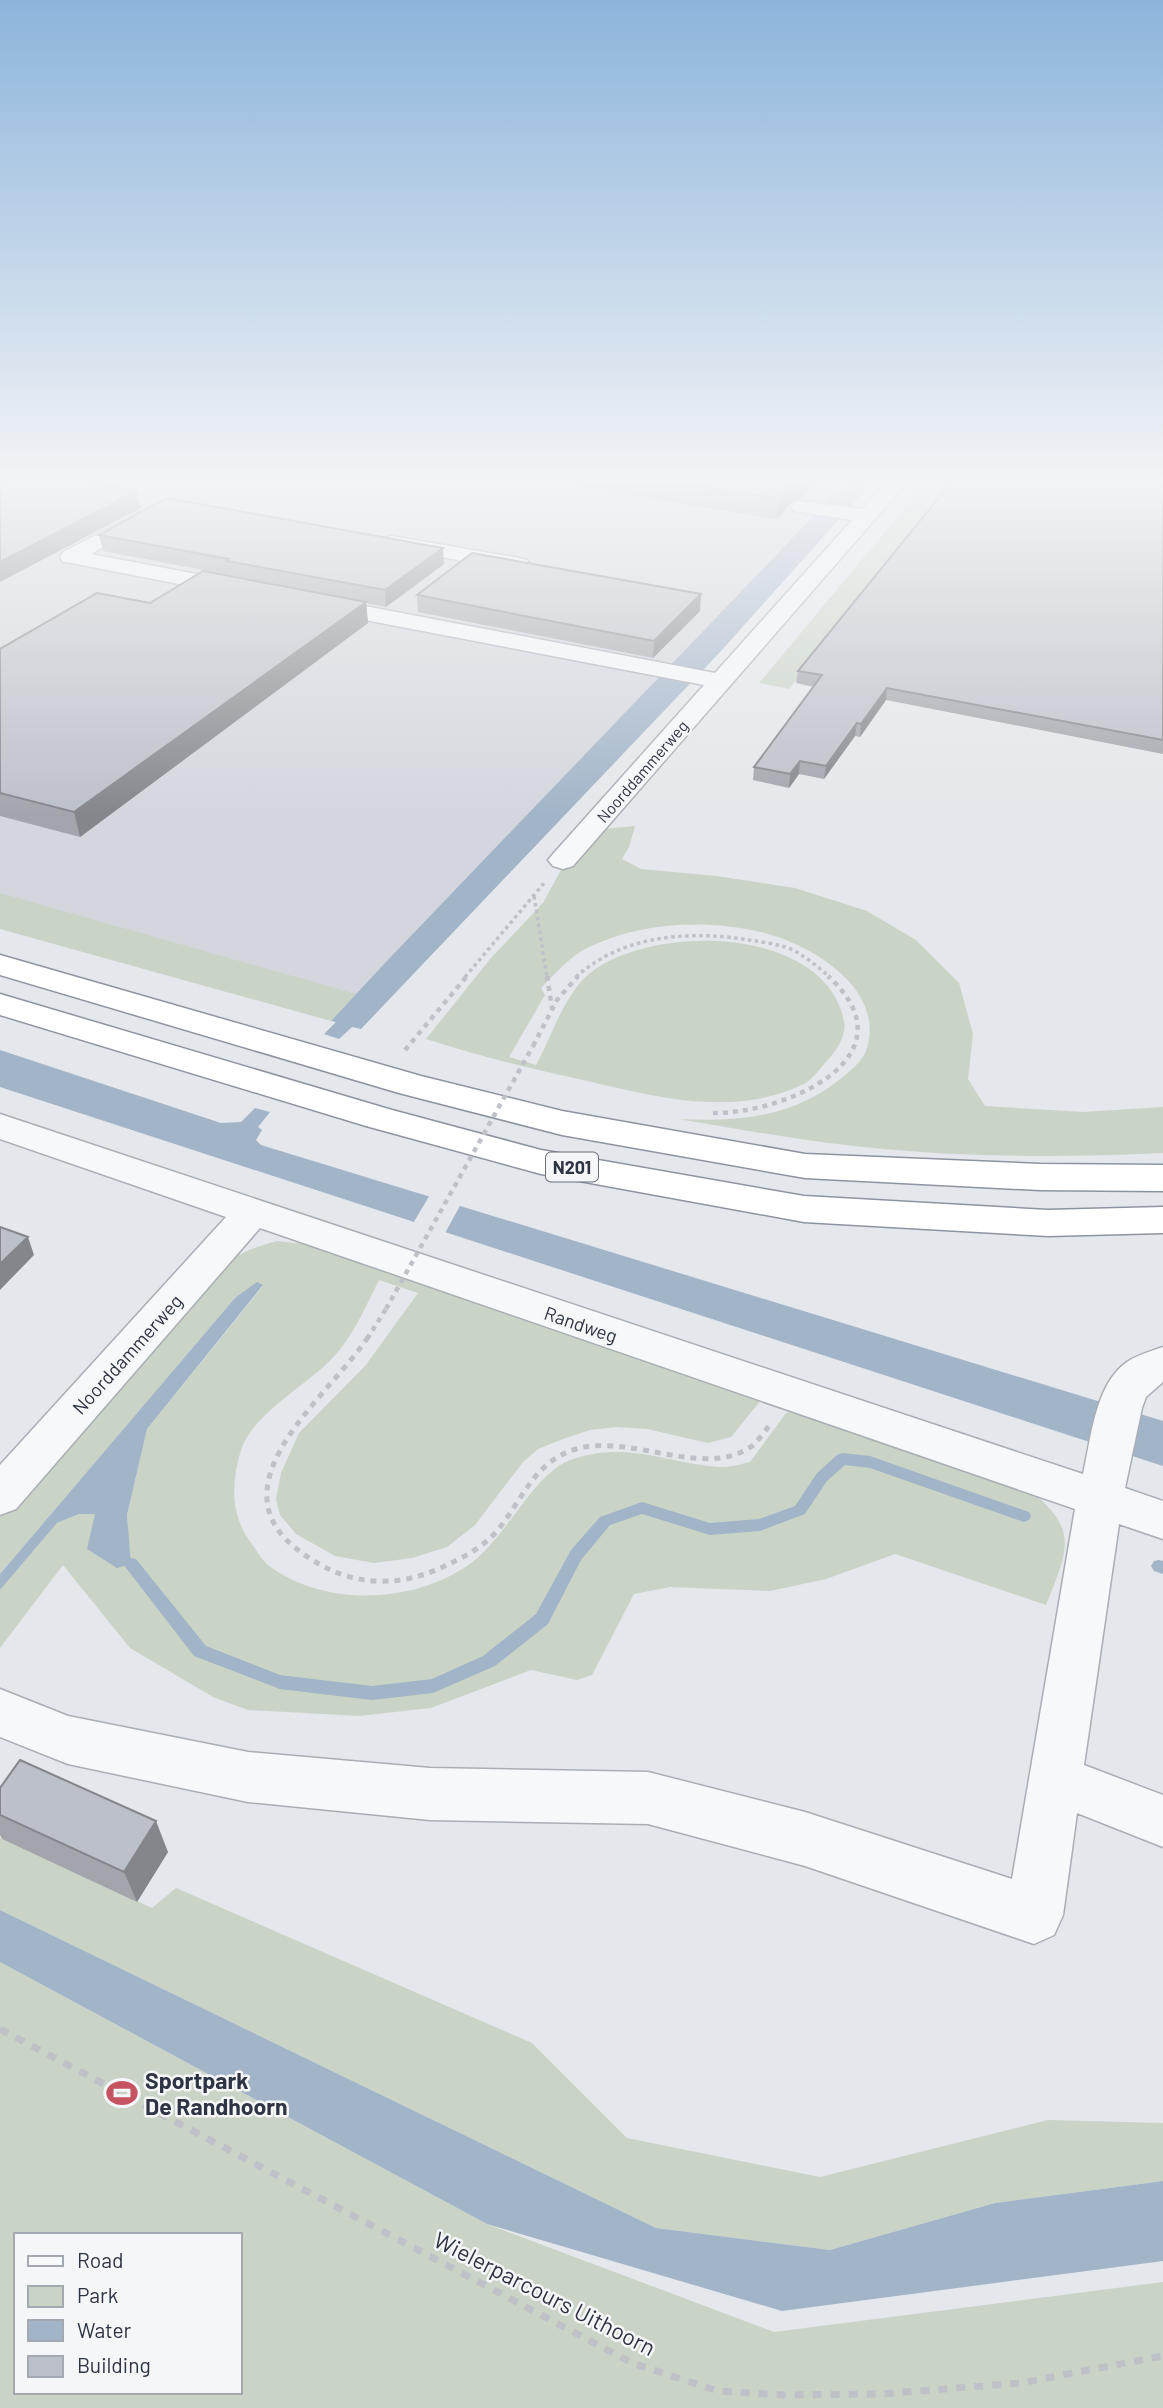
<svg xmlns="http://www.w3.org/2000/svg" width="1163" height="2408" font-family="Barlow,sans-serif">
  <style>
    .built { fill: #d3d6dd }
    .green { fill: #c9d4c6; fill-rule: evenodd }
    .water { fill: #a2b4c8 }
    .pier { fill: #e4e7eb }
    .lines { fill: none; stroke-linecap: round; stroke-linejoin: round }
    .stream { fill: #a2b4c8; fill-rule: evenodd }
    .minor-casing { stroke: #a9aeb5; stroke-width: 3 }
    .highway-casing { stroke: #8d94a1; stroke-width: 3 }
    .path-far3 { stroke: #bec1c7; stroke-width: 3.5; stroke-dasharray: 3.5 3.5; stroke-linecap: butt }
    .path-far2 { stroke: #bec1c7; stroke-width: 4.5; stroke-dasharray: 5 5; stroke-linecap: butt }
    .path-far1 { stroke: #bec1c7; stroke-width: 5; stroke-dasharray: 6 6; stroke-linecap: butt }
    .path { stroke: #bec1c7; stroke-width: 7; stroke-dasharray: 9 9; stroke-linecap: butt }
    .minor { fill: #f7f8fa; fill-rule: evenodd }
    .highway { fill: #fff; fill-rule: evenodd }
    .path-bridge { stroke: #bec1c7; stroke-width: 4.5; stroke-dasharray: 5 5; stroke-linecap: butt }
    .wall { fill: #a2a5ac }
    .shaded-wall { fill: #84868c }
    .building { fill: #bcc0c8; stroke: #84868c; stroke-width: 2 }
    .labels { text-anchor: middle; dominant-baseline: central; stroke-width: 5; stroke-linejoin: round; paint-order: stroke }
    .far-street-label { font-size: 16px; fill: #2d3443; stroke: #f4f6f8 }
    .shield { fill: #f4f6f8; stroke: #696e79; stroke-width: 2 }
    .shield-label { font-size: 18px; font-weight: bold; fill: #2d3443 }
    .street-label { font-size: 19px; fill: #2d3443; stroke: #f4f6f8 }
    .near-poi-label { font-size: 23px; font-weight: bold; fill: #2d3443; stroke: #f4f6f8; text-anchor: start }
    .near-street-label { font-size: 23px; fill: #2d3443; stroke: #f4f6f8 }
  </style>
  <rect width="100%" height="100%" fill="#e4e7eb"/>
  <path class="built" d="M 0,479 L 865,479 L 378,1002 L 0,895 Z"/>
  <path class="green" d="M 929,479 L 959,479 L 789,689 L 759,683 Z
    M 635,826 L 629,847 L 622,859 L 641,869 L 716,876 L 795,888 L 867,911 L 916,940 L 959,983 L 973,1034 L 968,1079 L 985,1106 L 1083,1112 L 1163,1107 L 1163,1153 C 1043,1159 919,1157 800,1139 C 760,1133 719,1126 679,1119 C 733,1122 786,1118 831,1086 C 843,1077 863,1063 867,1048 C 885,987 810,944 761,932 C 705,919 641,922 589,947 C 570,956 556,973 541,988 L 545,995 L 509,1057 L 536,1065 C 552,1036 564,995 589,974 C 651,923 825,925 844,1021 C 847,1037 835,1053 825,1063 C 819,1070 811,1081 802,1085 C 729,1119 649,1095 574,1078 C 524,1067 475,1055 426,1039 L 491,958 L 543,903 L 567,859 L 604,829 Z
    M 0,893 L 356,994 L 331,1021 L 0,929 Z
    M 277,1241 L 303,1244 L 761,1400 L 731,1437 L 708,1443 L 647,1429 L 617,1427 L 590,1430 L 563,1439 L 538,1449 L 523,1462 L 475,1525 L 447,1547 L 412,1558 L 374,1563 L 335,1556 L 296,1534 L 280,1515 L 276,1499 L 281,1473 L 299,1433 L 365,1366 L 418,1293 L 379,1280 C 367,1304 355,1332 337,1353 C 311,1384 254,1411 241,1450 C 231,1483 230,1516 252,1544 C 257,1551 262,1560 268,1565 C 323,1607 411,1604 467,1566 C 506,1540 534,1471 573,1459 C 629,1441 666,1463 719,1467 C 729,1468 741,1464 750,1462 L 786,1413 L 796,1411 L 1028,1489 C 1081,1530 1067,1551 1046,1605 L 895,1554 L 826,1579 L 770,1591 L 670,1587 L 634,1594 L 592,1675 L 577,1680 L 531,1670 L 431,1708 L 359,1716 L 248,1710 L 213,1697 L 130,1648 L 63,1565 L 0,1648 L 0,1590 L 57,1523 L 79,1514 L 95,1514 L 130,1564 L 127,1515 L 147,1429 L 263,1286 L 235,1298 L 0,1574 L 0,1517 L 214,1273 C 233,1255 252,1248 277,1241 Z
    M 0,1838 L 152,1908 L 176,1888 L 532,2043 L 627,2138 L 820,2177 L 1048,2120 L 1163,2123 L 1163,2181 L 995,2203 L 830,2250 L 656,2228 L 0,1910 Z
    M 0,1962 L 487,2224 L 774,2332 L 1163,2282 L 1163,2408 L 0,2408 ZM 16,2235 L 240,2235 L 240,2392 L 16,2392 Z"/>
  <path class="water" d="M 849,479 L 875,479 L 722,650 L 361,1029 L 352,1027 L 339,1039 L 324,1034 L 336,1022 L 331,1021 L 385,963 Z
    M 0,1050 L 221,1123 L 241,1122 L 255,1108 L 270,1112 L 258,1127 L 262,1130 L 256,1140 L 261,1145 L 1163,1421 L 1163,1466 L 0,1087 Z
    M 257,1282 L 263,1285 L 147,1429 L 127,1515 L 131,1564 L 117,1568 L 87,1549 L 95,1514 L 79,1514 L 57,1523 L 0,1590 L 0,1574 L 235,1298 Z
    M 0,1910 L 656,2228 L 830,2250 L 995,2203 L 1163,2181 L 1163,2261 L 782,2311 L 487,2224 L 0,1962 Z"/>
  <path class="pier" d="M 431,1193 L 462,1202 L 444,1235 L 412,1225 Z"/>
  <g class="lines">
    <path class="stream" d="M 842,1453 L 870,1456 L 1029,1512 L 1031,1516 L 1029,1520 L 1024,1522 L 870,1468 L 845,1465 L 827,1481 L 805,1514 L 760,1531 L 710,1535 L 642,1514 L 610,1525 L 581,1560 L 548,1624 L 495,1666 L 433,1693 L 372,1700 L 280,1689 L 194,1656 L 123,1564 L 126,1559 L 131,1558 L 136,1559 L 206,1646 L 280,1675 L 372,1686 L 432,1679 L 483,1656 L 536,1614 L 571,1550 L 600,1517 L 642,1502 L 710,1523 L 759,1519 L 795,1506 L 817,1473 L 837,1455 Z
      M 1159,1560 L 1163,1561 L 1163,1574 L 1154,1571 L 1151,1566 L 1154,1561 Z"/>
    <g class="minor-casing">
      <path id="minor" d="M 889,479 L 910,479 L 573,866 L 563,869 L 553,866 L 548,860 L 553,854 L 704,685 L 318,611 L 310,609 L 307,604 L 310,599 L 318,597 L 715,673 L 852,520 L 794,511 L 791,507 L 794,503 L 801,501 L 862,509 Z
        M 146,509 L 153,511 L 156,515 L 153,519 L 91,554 L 249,584 L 252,589 L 249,594 L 241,596 L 71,563 L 63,562 L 60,557 L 63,552 Z
        M 392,536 L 519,558 L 527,560 L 530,565 L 527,570 L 519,572 L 385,546 L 381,542 L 385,538 Z
        M 0,1114 L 1083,1474 C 1091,1439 1095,1384 1127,1362 C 1137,1355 1151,1351 1163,1347 L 1163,1382 L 1146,1397 L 1142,1408 L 1125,1488 L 1163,1501 L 1163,1539 L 1119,1524 L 1084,1765 L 1163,1795 L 1163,1847 L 1077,1813 L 1063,1915 L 1054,1935 L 1034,1944 L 805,1866 L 648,1824 L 430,1820 L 248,1802 L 68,1764 L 0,1737 L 0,1689 L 68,1716 L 248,1752 L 430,1768 L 648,1772 L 805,1812 L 1012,1879 L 1075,1509 L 260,1228 L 16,1509 L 0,1515 L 0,1465 L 226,1217 L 0,1139 Z"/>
    </g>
    <g class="highway-casing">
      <path id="highway" d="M 0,955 L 421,1076 L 562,1111 L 805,1154 L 1040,1164 L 1163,1165 L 1163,1191 L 1040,1190 L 805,1178 L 562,1135 L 399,1093 L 0,975 Z
        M 0,994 L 392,1110 L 541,1150 L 804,1196 L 1048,1210 L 1163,1207 L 1163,1233 L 1048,1236 L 804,1222 L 541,1174 L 366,1126 L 0,1015 Z"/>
    </g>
    <path class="path-far3" d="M 534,896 L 547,977
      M 465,977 L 545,882
      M 576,977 C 622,935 689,930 749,940 C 762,942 778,944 791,949 C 805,956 818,967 830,977"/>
    <path class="path-far2" d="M 547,976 L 552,1008
      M 533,1046 L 557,1000 L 578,976
      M 405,1050 L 467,976
      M 713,1113 C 784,1114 917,1057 828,976
      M 367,1339 L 386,1309"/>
    <path class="path-far1" d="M 368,1337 C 333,1392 216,1479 292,1545 C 340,1586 394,1592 449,1564 C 466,1556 484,1546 497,1531 C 522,1501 534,1461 576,1449 C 631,1433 705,1480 752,1446 C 758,1441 764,1432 769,1426"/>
    <path class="path" d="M 0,2029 L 632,2363 L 718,2391 L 784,2395 L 881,2394 L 1020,2383 L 1163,2356"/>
    <use href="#minor" class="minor"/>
    <use href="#highway" class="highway"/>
    <path class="path-bridge" d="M 386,1309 L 533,1046"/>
  </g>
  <path class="wall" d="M 530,479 L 820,479 L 799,499 L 792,501 L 778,519 Z
    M 1163,479 L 1163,754 L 886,700 L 860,737 L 855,736 L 824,779 L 799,774 L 789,788 L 753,780 L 754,767 L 814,687 L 796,683 L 798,671 Z
    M 99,535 L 444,564 L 386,607 L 366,603 L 368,623 L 80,837 L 0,816 L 0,649 L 150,603 L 229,575 L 103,551 Z
    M 417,595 L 700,611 L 653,658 L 418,612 Z
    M 0,1788 L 168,1852 L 137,1902 L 2,1839 L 0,1835 Z"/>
  <path class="shaded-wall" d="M 801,479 L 820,479 L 799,499 L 792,501 L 778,519 L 780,499 L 794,482 Z
    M 137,491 L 141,508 L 0,582 L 0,562 Z
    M 443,548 L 444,564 L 386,607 L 385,590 Z
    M 701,594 L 700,611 L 653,658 L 654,641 Z
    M 366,602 L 368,623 L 80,837 L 74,812 Z
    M 887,688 L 886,700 L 860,737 L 861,724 Z
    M 857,723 L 855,736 L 824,779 L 826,766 Z
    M 800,761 L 799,774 L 789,788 L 790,774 Z
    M 28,1237 L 34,1255 L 0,1290 L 0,1264 Z
    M 156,1821 L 168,1852 L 137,1902 L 124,1872 Z"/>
  <path class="building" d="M 0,479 L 73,479 L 137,491 L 0,562 Z
    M 651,479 L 801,479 L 794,482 L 780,499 Z
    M 954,479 L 1163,479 L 1163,740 L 887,688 L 861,724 L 857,723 L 826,766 L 800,761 L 790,774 L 754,767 L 822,675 L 798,671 Z
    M 167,498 L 443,548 L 385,590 L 227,561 L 229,559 L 99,535 Z
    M 472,553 L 701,594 L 654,641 L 417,595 Z
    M 203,571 L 366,602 L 74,812 L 0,793 L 0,649 L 97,593 L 150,603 Z
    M 0,1227 L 28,1237 L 0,1264 Z
    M 20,1760 L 156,1821 L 124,1872 L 0,1815 L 0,1788 Z"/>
  <linearGradient id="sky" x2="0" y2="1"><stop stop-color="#8cb4db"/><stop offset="0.59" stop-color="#f3f4f6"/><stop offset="1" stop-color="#f3f4f6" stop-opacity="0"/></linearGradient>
  <rect width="1163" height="816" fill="url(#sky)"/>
  <defs>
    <g id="stadium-bare" transform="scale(2.415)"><path d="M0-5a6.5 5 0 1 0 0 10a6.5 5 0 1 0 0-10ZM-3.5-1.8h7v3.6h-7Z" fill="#c65362" stroke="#f4f6f8" stroke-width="2.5" paint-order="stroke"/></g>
  </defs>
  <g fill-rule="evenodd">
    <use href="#stadium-bare" x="122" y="2093"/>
  </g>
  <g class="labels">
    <g class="far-street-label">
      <text transform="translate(642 771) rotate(-49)">Noorddammerweg</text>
    </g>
    <rect class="shield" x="546" y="1152.5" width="52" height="29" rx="5"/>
    <g class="shield-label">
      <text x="572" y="1167">N201</text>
    </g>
    <g class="street-label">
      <text transform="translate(581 1324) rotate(19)">Randweg</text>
      <text transform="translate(127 1354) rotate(-48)">Noorddammerweg</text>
    </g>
    <g class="near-poi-label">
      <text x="145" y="2080">Sportpark<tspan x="145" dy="26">De Randhoorn</tspan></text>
    </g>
    <g class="near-street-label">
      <text transform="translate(545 2293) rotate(27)">Wielerparcours Uithoorn</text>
    </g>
  </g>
  <rect x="14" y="2233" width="228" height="161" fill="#f4f6f8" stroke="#a4a8b0" stroke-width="2"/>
  <rect x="28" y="2256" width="35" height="10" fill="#f7f8fa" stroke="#a4a8b0" stroke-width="2"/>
  <text x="77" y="2268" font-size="21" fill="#2d3443">Road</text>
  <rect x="28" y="2286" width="35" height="21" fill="#c9d4c6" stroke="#a4a8b0" stroke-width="2"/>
  <text x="77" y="2303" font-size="21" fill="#2d3443">Park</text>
  <rect x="28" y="2320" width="35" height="21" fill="#a2b4c8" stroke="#a4a8b0" stroke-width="2"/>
  <text x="77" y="2338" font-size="21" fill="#2d3443">Water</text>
  <rect x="28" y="2356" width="35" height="21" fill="#bcc0c8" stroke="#a4a8b0" stroke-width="2"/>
  <text x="77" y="2373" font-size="21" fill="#2d3443">Building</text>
</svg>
